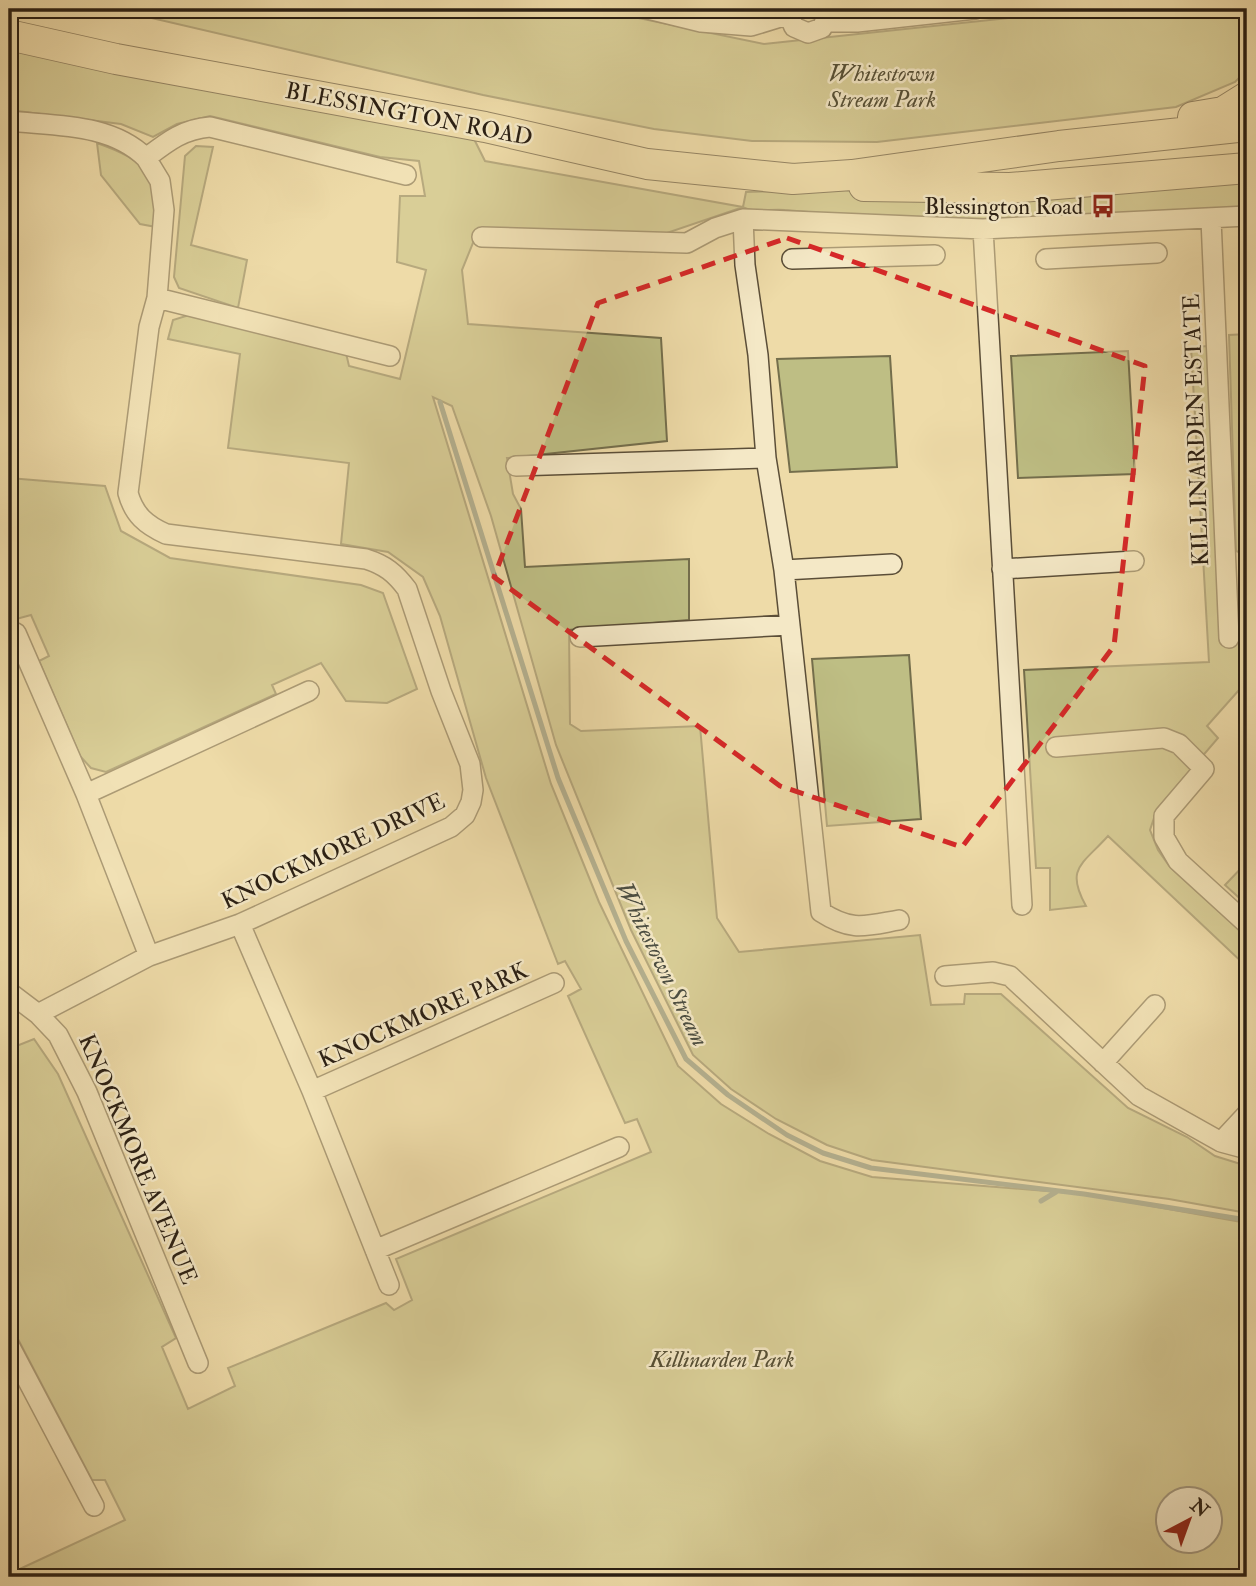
<svg xmlns="http://www.w3.org/2000/svg" width="1256" height="1586" font-family="'IM FELL Double Pica',serif">
  <style>
    .green { fill: #bebe84; stroke: #746e4c; stroke-width: 2; fill-rule: evenodd }
    .lines { fill: none; stroke-linecap: round; stroke-linejoin: round }
    .stream { stroke: #6e7c71; stroke-width: 5 }
    .street-casing { stroke: #5b4e38; stroke-width: 22 }
    .primary-casing { stroke: #2a1f13; stroke-width: 32 }
    .street { stroke: #f4e8c6; stroke-width: 19 }
    .primary { stroke: #eedba8; stroke-width: 30 }
    .marked { fill: none; stroke: #d62828; stroke-width: 5; stroke-dasharray: 14 9; stroke-linejoin: round }
    .labels { text-anchor: middle; dominant-baseline: central; stroke-width: 5; stroke-linejoin: round; paint-order: stroke }
    .park-label { font-size: 23px; font-style: italic; fill: #564f35; stroke: #f4e8c6 }
    .street-label { font-size: 23px; fill: #2a1f13; stroke: #f4e8c6 }
    .poi-label { font-size: 23px; fill: #2a1f13; stroke: #f4e8c6; text-anchor: end }
    .water-label { font-size: 24px; font-style: italic; fill: #4c4e42; stroke: #f4e8c6 }
  </style>
  <rect width="100%" height="100%" fill="#eedba8"/>
  <filter id="stains"><feTurbulence type="fractalNoise" baseFrequency=".00286" numOctaves="4"/><feColorMatrix values="0 0 0 0 .2 0 0 0 0 .09 0 0 0 0 .02 0 0 0 .5 -.17"/></filter>
  <radialGradient id="worn" r=".72"><stop offset=".6" stop-color="#630" stop-opacity="0"/><stop offset="1" stop-color="#630" stop-opacity=".3"/></radialGradient>
  <path class="green" d="M 113,9 L 595,9 L 764,44 L 1093,9 L 1247,9 L 1247,70 L 1235,82 L 1176,107 L 877,142 L 752,141 L 654,129 L 483,95 Z
    M 9,46 L 474,139 L 485,161 L 743,207 L 746,192 L 1247,179 L 1247,206 C 1095,221 937,225 785,210 C 772,208 755,214 743,207 L 661,235 L 479,228 L 462,270 L 468,324 L 661,338 L 667,441 L 507,458 L 513,494 L 521,509 L 525,567 L 689,559 L 689,620 L 569,630 L 570,724 L 581,731 L 700,726 L 717,918 L 739,952 L 920,935 L 931,1005 L 964,1004 L 965,994 L 1001,994 L 1128,1108 L 1187,1137 L 1215,1156 L 1247,1166 L 1247,1213 L 1169,1199 L 872,1160 L 827,1145 L 776,1119 L 731,1089 L 693,1055 L 631,930 L 556,745 L 491,516 L 452,406 L 433,397 L 551,784 L 599,902 L 678,1066 L 721,1104 L 769,1134 L 820,1161 L 872,1177 L 1084,1194 L 1247,1223 L 1247,1577 L 9,1577 L 9,1574 L 125,1520 L 105,1480 L 92,1480 L 9,1322 L 9,1049 L 34,1039 L 58,1074 L 176,1338 L 162,1347 L 188,1409 L 235,1386 L 228,1368 L 386,1303 L 394,1310 L 412,1300 L 396,1259 L 651,1152 L 637,1119 L 625,1123 L 568,996 L 581,989 L 565,961 L 558,964 L 486,778 L 440,616 L 423,577 L 388,552 L 341,544 L 349,463 L 228,448 L 240,354 L 168,339 L 173,320 L 189,315 L 346,353 L 349,366 L 400,379 L 426,270 L 397,262 L 400,196 L 425,196 L 419,161 L 380,157 L 210,116 L 177,124 L 153,137 L 121,124 L 9,110 ZM 1168,1498 L 1210,1498 L 1210,1540 L 1168,1540 Z
    M 97,143 C 148,161 157,175 156,227 L 140,224 L 101,175 Z
    M 196,146 L 213,147 L 191,245 L 247,260 L 238,308 L 179,288 L 174,277 L 185,156 Z
    M 1247,334 L 1247,555 L 1236,551 L 1229,335 Z
    M 1209,346 L 1227,635 L 1247,635 L 1247,681 L 1207,726 L 1218,738 L 1157,809 L 1150,830 L 1158,850 L 1170,867 L 1247,937 L 1247,967 L 1108,836 C 1082,865 1065,868 1086,906 L 1050,910 L 1050,868 L 1036,868 L 1024,670 L 1209,662 L 1191,347 Z
    M 1128,351 L 1135,474 L 1018,478 L 1011,356 Z
    M 890,356 L 897,467 L 790,472 L 777,359 Z
    M 9,478 L 105,486 L 121,531 L 170,558 L 361,585 L 383,593 L 417,689 L 387,703 L 346,701 L 321,663 L 272,685 L 276,694 L 106,772 L 91,768 L 80,756 L 39,661 L 49,656 L 31,615 L 9,621 Z
    M 909,655 L 921,819 L 827,826 L 812,659 Z
    M 1247,862 L 1247,905 L 1225,885 Z"/>
  <g class="lines">
    <path class="stream" d="M 440,402 L 558,778 L 626,941 L 686,1059 L 728,1095 L 787,1135 L 823,1153 L 871,1168 L 1084,1194 L 1247,1220
      M 1041,1201 L 1056,1192"/>
    <g class="street-casing">
      <path id="street" d="M 648,9 L 701,22 L 751,26 L 787,15
        M 786,9 L 794,27 L 808,33 L 822,28 L 829,12
        M 827,22 L 857,22 L 975,9
        M 9,121 C 55,126 111,123 146,158 C 167,142 183,129 210,127 L 406,175
        M 1211,219 L 1229,638
        M 983,229 L 1022,905
        M 482,237 L 687,243 L 715,228 L 743,219
        M 792,259 L 935,255
        M 1046,259 L 1157,253
        M 157,298 L 390,356
        M 516,466 L 766,458
        M 1002,569 L 1134,561
        M 784,570 L 892,564
        M 16,633 L 86,794 L 149,956
        M 580,637 L 790,625
        M 1056,747 L 1164,738 L 1179,744 L 1204,769 L 1164,816 L 1164,837 L 1178,861 L 1247,924
        M 86,794 L 309,691
        M 899,920 C 865,926 852,932 821,912 L 784,570 L 766,458 L 758,355 L 745,265 L 743,219 L 983,229 L 1247,216
        M 240,924 L 312,1091 L 389,1285
        M 945,976 L 993,972 L 1010,976 L 1139,1096 L 1221,1142 L 1247,1149
        M 9,992 L 38,1014 L 58,1035 L 87,1092 L 198,1363
        M 38,1014 L 149,956 L 240,924 L 451,827 L 465,815 L 471,802 L 473,790 L 470,764 L 441,691 L 407,589 C 395,573 385,565 366,559 L 166,534 C 146,525 134,515 128,493 L 149,327 L 157,298 L 164,210 L 160,181 L 146,158
        M 1103,1063 L 1155,1005
        M 312,1091 L 554,983
        M 1221,1142 L 1247,1114
        M 375,1250 L 619,1147
        M 9,1345 L 94,1506"/>
    </g>
    <g class="primary-casing">
      <path id="primary" d="M 9,35 L 116,59 L 485,127 L 647,164 L 793,179 L 852,175 L 1059,146 L 1247,126
        M 1193,117 L 1223,112 L 1247,97
        M 864,186 L 1010,188 L 1247,168"/>
    </g>
    <use href="#street" class="street"/>
    <use href="#primary" class="primary"/>
  </g>
  <path d="M0 0H1256V1586H0ZM 787,238 L 1145,366 L 1114,646 L 962,847 L 780,786 L 494,577 L 598,303 Z" fill="#eedba8" fill-opacity=".55" fill-rule="evenodd"/>
  <path class="marked" d="M 787,238 L 1145,366 L 1114,646 L 962,847 L 780,786 L 494,577 L 598,303 Z"/>
  <defs>
    <g id="bus-bare" transform="scale(1.89)"><path d="M-5-6H5V4H4V6H2V4H-2V6H-4V4H-5ZM-3.5-4V0h7V-4ZM-3.5 1.2v1.5H-2V1.2ZM2 1.2v1.5H3.5V1.2Z" fill="#8f2418" stroke="#f4e8c6" stroke-width="2.5" paint-order="stroke"/></g>
  </defs>
  <g fill-rule="evenodd">
    <use href="#bus-bare" x="1103" y="206"/>
  </g>
  <g class="labels">
    <g class="park-label">
      <text x="882" y="73">Whitestown<tspan x="882" dy="26">Stream Park</tspan></text>
      <text x="722" y="1359">Killinarden Park</text>
    </g>
    <g class="street-label">
      <text transform="translate(409 114) rotate(11)">BLESSINGTON ROAD</text>
      <text transform="translate(1196 430) rotate(-92)">KILLINARDEN ESTATE</text>
      <text transform="translate(333 851) rotate(-25)">KNOCKMORE DRIVE</text>
      <text transform="translate(423 1015) rotate(-24)">KNOCKMORE PARK</text>
      <text transform="translate(138 1159) rotate(67)">KNOCKMORE AVENUE</text>
    </g>
    <g class="poi-label">
      <text x="1083" y="206">Blessington Road</text>
    </g>
    <g class="water-label">
      <text transform="translate(662 964) rotate(64)">Whitestown Stream</text>
    </g>
  </g>
  <rect width="1256" height="1586" fill="none" stroke="#eedba8" stroke-width="35"/>
  <rect x="10" y="10" width="1235" height="1565" fill="none" stroke="#2a1f13" stroke-width="3.5"/>
  <rect x="18" y="18" width="1221" height="1551" fill="none" stroke="#2a1f13" stroke-width="2"/>
  <g transform="translate(1189 1520) rotate(41)"><circle r="33" fill="#f4e8c6" stroke="#a3987e" stroke-width="2"/>
  <path d="M0-5L12 26L0 18L-12 26Z" fill="#8f2418"/>
  <text y="-10" font-size="19" font-weight="bold" text-anchor="middle" fill="#2a1f13">N</text>
  </g>
  <rect width="100%" height="100%" filter="url(#stains)"/>
  <rect width="100%" height="100%" fill="url(#worn)"/>
</svg>
